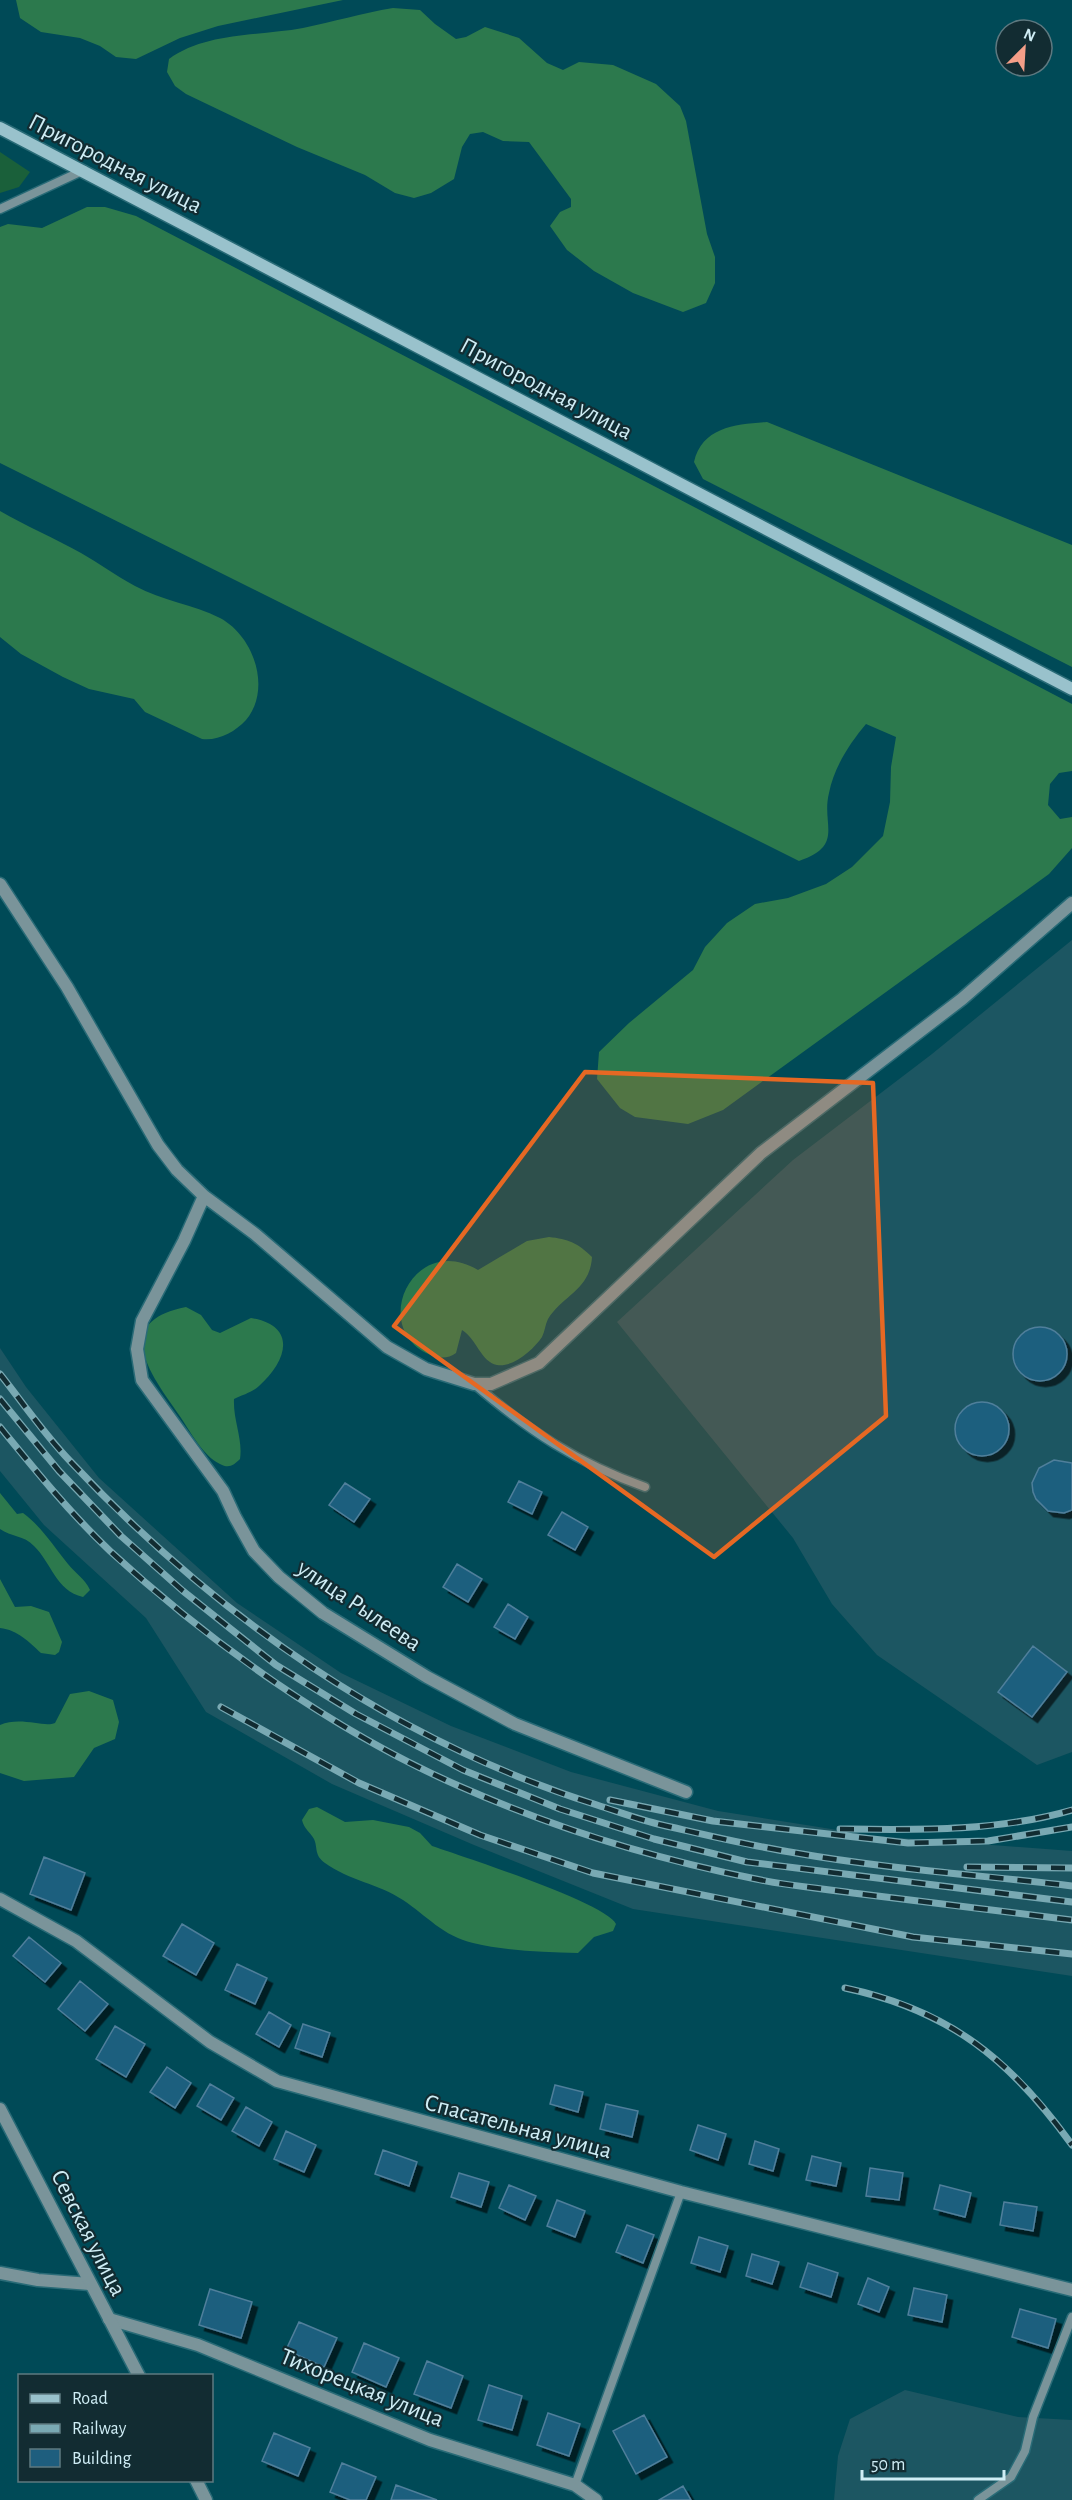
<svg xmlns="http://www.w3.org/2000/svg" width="1072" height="2500" font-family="'Alegreya Sans',sans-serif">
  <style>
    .built { fill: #1c5662 }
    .green { fill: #1a603a }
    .forest { fill: #2c794d }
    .building { fill: #1e5e7e; stroke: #4f7f9b; stroke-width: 1.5; filter: url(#shadow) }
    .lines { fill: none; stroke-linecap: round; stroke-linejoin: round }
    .service-casing { stroke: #296b77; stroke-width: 11 }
    .minor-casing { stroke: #296b77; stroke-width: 15 }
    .tertiary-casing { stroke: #296b77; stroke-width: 15 }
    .secondary-casing { stroke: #296b77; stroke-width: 15 }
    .service { stroke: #7a949a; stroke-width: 8 }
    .minor { stroke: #7a949a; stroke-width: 12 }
    .tertiary { stroke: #7a949a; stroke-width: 12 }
    .secondary { stroke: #99c2cc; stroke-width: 12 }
    .rail-casing { stroke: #79a9b3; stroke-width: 7 }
    .rail { stroke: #122c32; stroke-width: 4.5; stroke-dasharray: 14; stroke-linecap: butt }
    .marked { fill: #e66823; fill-opacity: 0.2; stroke: #e66823; stroke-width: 4.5; stroke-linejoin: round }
    .labels { text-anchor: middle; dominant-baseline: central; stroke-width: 4.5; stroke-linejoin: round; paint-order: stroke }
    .street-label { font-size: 24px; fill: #cfedf5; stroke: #122c32 }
  </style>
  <defs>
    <filter id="shadow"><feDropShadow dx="5.5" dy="5.5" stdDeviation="0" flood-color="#0009"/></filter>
  </defs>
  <rect width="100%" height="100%" fill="#004a57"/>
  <path class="built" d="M 1072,940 L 1072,1752 L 1037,1765 L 877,1655 L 832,1604 L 793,1538 L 617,1322 L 793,1160 L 932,1054 Z
    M 0,1348 L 26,1387 L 99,1478 L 237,1603 L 341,1673 L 451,1726 L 571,1772 L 718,1811 L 875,1836 L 1072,1851 L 1072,1976 L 633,1909 L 474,1845 L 332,1784 L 206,1712 L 146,1618 L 44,1525 L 0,1471 Z
    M 905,2390 L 1018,2417 L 1072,2420 L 1072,2500 L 834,2500 L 838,2456 L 850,2419 Z"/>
  <path class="green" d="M 0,152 L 30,172 L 19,187 L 0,193 Z"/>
  <path class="forest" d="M 16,0 L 343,0 L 218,26 L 180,38 L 136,59 L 116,57 L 100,46 L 80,38 L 41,32 L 20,18 Z
    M 393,8 L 420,10 L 435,24 L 456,39 L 466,37 L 485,27 L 519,38 L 547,63 L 563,70 L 579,62 L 613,65 L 656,84 L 680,106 L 686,121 L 707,234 L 715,257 L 715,283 L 706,303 L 683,312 L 633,293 L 594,271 L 567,250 L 550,226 L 560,212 L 571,207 L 571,199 L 529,142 L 503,141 L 483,132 L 470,134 L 462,147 L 454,179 L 431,193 L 414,198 L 395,193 L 365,175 L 297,147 L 186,94 L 175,86 L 167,72 L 169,59 C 205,32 260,36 303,28 C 333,22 362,13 393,8 Z
    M 87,207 L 105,207 L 136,216 L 1072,704 L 1072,771 L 1059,773 L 1050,784 L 1048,805 L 1060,819 L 1072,817 L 1072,848 L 1049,874 L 723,1110 L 688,1124 L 635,1117 L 620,1108 L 597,1079 L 599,1052 L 629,1023 L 693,970 L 705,947 L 727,923 L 755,904 L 788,898 L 826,884 L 852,867 L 883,836 L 890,802 L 891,767 L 896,737 L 866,724 C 850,743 834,767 829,793 C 821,825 845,845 799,861 L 0,463 L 0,227 L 8,224 L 42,228 Z
    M 767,422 L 1072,545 L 1072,667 L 703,479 L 694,462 C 702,427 736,424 767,422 Z
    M 0,511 C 26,526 54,538 81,553 C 99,563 116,576 135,586 C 162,601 193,604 220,618 C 254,636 272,689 246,720 C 235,732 218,741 202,739 L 145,712 L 134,699 L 89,689 L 63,677 L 21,654 L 0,637 Z
    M 549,1237 C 568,1239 578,1243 592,1257 C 590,1290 563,1295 548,1319 C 545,1325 545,1331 542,1337 C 534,1349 513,1368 497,1365 C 481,1362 476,1338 462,1330 L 456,1353 C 447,1360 436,1358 426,1353 C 370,1324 415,1232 478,1270 L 527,1241 Z
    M 186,1307 L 201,1315 L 212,1330 L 220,1333 L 251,1318 C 298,1326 287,1361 259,1386 C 253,1392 242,1395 234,1399 C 233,1421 243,1438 240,1459 C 234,1465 229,1469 220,1464 C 203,1456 190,1431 179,1415 C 151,1375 110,1322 186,1307 Z
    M 0,1493 L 17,1514 L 23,1513 C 42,1527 54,1547 68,1564 C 75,1573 85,1579 90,1590 L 83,1597 C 56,1591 51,1562 34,1546 C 24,1535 11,1537 0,1529 Z
    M 0,1579 L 15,1607 L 31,1606 L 49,1612 L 62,1642 L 59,1652 L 55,1655 L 41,1653 C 29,1642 18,1630 0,1628 Z
    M 89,1691 L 113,1700 L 119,1722 L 115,1739 L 94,1748 L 74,1777 L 24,1781 L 0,1773 L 0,1725 C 21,1716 44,1728 55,1723 L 70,1694 Z
    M 317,1807 L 345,1822 L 373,1820 L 409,1827 L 420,1833 L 432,1846 C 461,1856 607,1903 616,1924 L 613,1931 L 594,1937 L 578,1953 C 543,1952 506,1951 473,1943 C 443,1936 427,1916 403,1900 C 379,1884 348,1880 325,1863 C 314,1855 318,1848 314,1839 C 310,1832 304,1829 302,1820 L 309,1809 Z"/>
  <path class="building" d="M1013 1354a27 27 0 1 1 54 0a27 27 0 1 1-54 0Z
    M955 1429a27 27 0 1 1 54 0a27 27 0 1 1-54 0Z
    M 1054,1460 L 1072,1463 L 1072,1510 L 1064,1513 L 1048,1511 L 1036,1499 L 1033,1492 L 1032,1483 L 1039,1468 Z
    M 519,1481 L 542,1492 L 532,1514 L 508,1502 Z
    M 345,1483 L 370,1499 L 354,1522 L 329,1505 Z
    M 562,1512 L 588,1527 L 575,1550 L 548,1535 Z
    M 457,1564 L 482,1579 L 468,1602 L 443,1587 Z
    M 508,1604 L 528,1617 L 515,1639 L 494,1627 Z
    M 1033,1646 L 1067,1672 L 1032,1717 L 998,1692 Z
    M 44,1857 L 85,1873 L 71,1910 L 30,1894 Z
    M 182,1924 L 214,1943 L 196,1975 L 163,1956 Z
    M 29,1937 L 61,1963 L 45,1982 L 13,1956 Z
    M 237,1964 L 267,1978 L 255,2004 L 225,1990 Z
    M 80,1981 L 108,2004 L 85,2031 L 58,2009 Z
    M 269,2012 L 291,2025 L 279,2047 L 256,2034 Z
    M 303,2024 L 330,2033 L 322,2057 L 295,2048 Z
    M 115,2026 L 145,2044 L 126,2077 L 96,2059 Z
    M 167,2067 L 191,2083 L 175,2108 L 150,2092 Z
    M 210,2084 L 234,2098 L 221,2120 L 197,2106 Z
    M 555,2085 L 583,2092 L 578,2112 L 550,2104 Z
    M 606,2104 L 638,2111 L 632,2137 L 600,2129 Z
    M 246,2107 L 272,2122 L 259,2146 L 232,2131 Z
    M 698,2125 L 726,2134 L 718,2160 L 690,2150 Z
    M 286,2131 L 316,2145 L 304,2172 L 274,2159 Z
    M 755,2141 L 779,2149 L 773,2171 L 749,2164 Z
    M 383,2150 L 417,2162 L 409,2186 L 375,2174 Z
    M 812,2156 L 841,2163 L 836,2186 L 806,2180 Z
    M 870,2168 L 903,2173 L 899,2200 L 866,2196 Z
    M 459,2173 L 489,2182 L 481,2207 L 451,2197 Z
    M 509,2185 L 536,2196 L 525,2220 L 499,2208 Z
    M 940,2185 L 971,2193 L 965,2217 L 934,2209 Z
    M 557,2200 L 585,2211 L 575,2237 L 547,2226 Z
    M 1004,2202 L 1037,2207 L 1033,2231 L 1000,2225 Z
    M 627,2225 L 654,2235 L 643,2263 L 616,2252 Z
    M 699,2237 L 728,2246 L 720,2272 L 691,2263 Z
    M 752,2254 L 779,2262 L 772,2284 L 746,2276 Z
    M 808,2263 L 838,2273 L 831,2297 L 800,2287 Z
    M 868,2278 L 889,2287 L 879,2312 L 858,2304 Z
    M 914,2288 L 947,2295 L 942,2322 L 908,2315 Z
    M 210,2289 L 252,2302 L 241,2338 L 199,2325 Z
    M 1020,2309 L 1056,2319 L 1048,2348 L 1012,2337 Z
    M 299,2322 L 337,2338 L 324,2367 L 286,2350 Z
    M 364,2343 L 399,2358 L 386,2387 L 352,2372 Z
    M 427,2361 L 463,2376 L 451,2408 L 414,2394 Z
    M 489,2385 L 522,2396 L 512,2430 L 478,2420 Z
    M 548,2413 L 580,2424 L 569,2456 L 537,2445 Z
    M 644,2415 L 667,2457 L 636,2474 L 613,2431 Z
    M 274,2433 L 310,2448 L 298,2476 L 262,2461 Z
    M 342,2463 L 376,2477 L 366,2500 L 350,2500 L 330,2492 Z
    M 396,2485 L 437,2500 L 391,2500 Z
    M 683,2486 L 691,2500 L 659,2500 Z"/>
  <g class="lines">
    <g class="service-casing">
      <path id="service" d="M 0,209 L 84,170
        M 474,1384 C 529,1431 577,1463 645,1487
        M 575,2485 L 681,2192
        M 978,2500 L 1011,2477 L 1025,2451 L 1033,2417 L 1072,2317"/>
    </g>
    <g class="minor-casing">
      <path id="minor" d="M 0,884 L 67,987 L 158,1145 L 177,1170 L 204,1196 L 255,1234 L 387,1347 L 426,1369 L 474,1384 L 491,1384 L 539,1363 L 761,1153 L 962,999 L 1072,903
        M 204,1196 L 184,1241 L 142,1321 L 137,1349 L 142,1380 L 223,1491 L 235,1517 L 254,1551 L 279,1577 L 323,1613 L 427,1677 L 515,1724 L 686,1792
        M 0,1899 L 76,1941 L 210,2042 L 277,2081 L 681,2192 L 1072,2290
        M 0,2273 L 38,2280 L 90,2284
        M 109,2319 L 198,2345 L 430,2440 L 575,2485 L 596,2500"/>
    </g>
    <g class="tertiary-casing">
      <path id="tertiary" d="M 0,2109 L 139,2376
        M 196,2480 L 206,2500"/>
    </g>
    <g class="secondary-casing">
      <path id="secondary" d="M 0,128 L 1072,689"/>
    </g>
    <use href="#service" class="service"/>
    <use href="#minor" class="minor"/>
    <use href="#tertiary" class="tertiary"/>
    <use href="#secondary" class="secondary"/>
    <g class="rail-casing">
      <path id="rail" d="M 0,1374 C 23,1403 44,1434 70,1461 C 215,1616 394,1741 597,1805 C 619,1812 640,1820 662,1825 C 706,1835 751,1846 796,1853 C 887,1869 980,1875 1072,1886
        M 0,1399 L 59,1471 L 121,1536 L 183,1591 L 276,1665 L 356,1714 L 463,1770 L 560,1809 L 654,1839 L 747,1862 L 1072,1902
        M 0,1427 C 35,1470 70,1513 110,1551 C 209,1642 335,1732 459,1786 C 554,1828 655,1859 756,1879 C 788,1886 821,1888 853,1893 C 926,1902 999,1911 1072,1920
        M 221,1707 L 359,1783 L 480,1835 L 593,1873 L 913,1937 L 1072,1954
        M 610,1800 L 713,1821 L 908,1843 L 988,1841 L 1072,1827
        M 840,1829 C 918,1830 996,1832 1072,1810
        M 967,1867 L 1072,1868
        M 845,1988 C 949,2010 1011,2060 1072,2145"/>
    </g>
    <use href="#rail" class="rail"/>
  </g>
  <path class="marked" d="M 585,1072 L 873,1083 L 886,1416 L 714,1557 L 394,1326 Z"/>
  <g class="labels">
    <g class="street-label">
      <text transform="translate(115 164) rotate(27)">Пригородная улица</text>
      <text transform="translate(546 389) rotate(28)">Пригородная улица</text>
      <text transform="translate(359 1606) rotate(34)">улица Рылеева</text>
      <text transform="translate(518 2127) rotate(15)">Спасательная улица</text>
      <text transform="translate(88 2233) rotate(63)">Севская улица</text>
      <text transform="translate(362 2388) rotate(22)">Тихорецкая улица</text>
    </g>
  </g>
  <rect x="18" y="2374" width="195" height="108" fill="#122c32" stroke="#5e7980" stroke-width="1.5"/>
  <rect x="30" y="2394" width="30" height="9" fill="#99c2cc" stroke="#5e7980" stroke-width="1.5"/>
  <text x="72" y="2404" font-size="18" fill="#cfedf5">Road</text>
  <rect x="30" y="2424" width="30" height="9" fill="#79a9b3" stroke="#5e7980" stroke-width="1.5"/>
  <text x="72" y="2434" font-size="18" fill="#cfedf5">Railway</text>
  <rect x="30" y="2449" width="30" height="18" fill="#1e5e7e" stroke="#5e7980" stroke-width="1.5"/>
  <text x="72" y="2464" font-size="18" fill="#cfedf5">Building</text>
  <g transform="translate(1024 48) rotate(24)"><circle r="28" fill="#122c32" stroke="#5e7980" stroke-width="1.5"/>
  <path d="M0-4.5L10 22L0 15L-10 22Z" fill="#f49e88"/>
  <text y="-9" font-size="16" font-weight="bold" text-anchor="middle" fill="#cfedf5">N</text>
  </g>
  <path d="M862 2470v9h142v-9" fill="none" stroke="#cfedf5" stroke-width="3"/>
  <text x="871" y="2470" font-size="18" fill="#cfedf5" stroke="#122c32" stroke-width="4.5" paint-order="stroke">50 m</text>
</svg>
